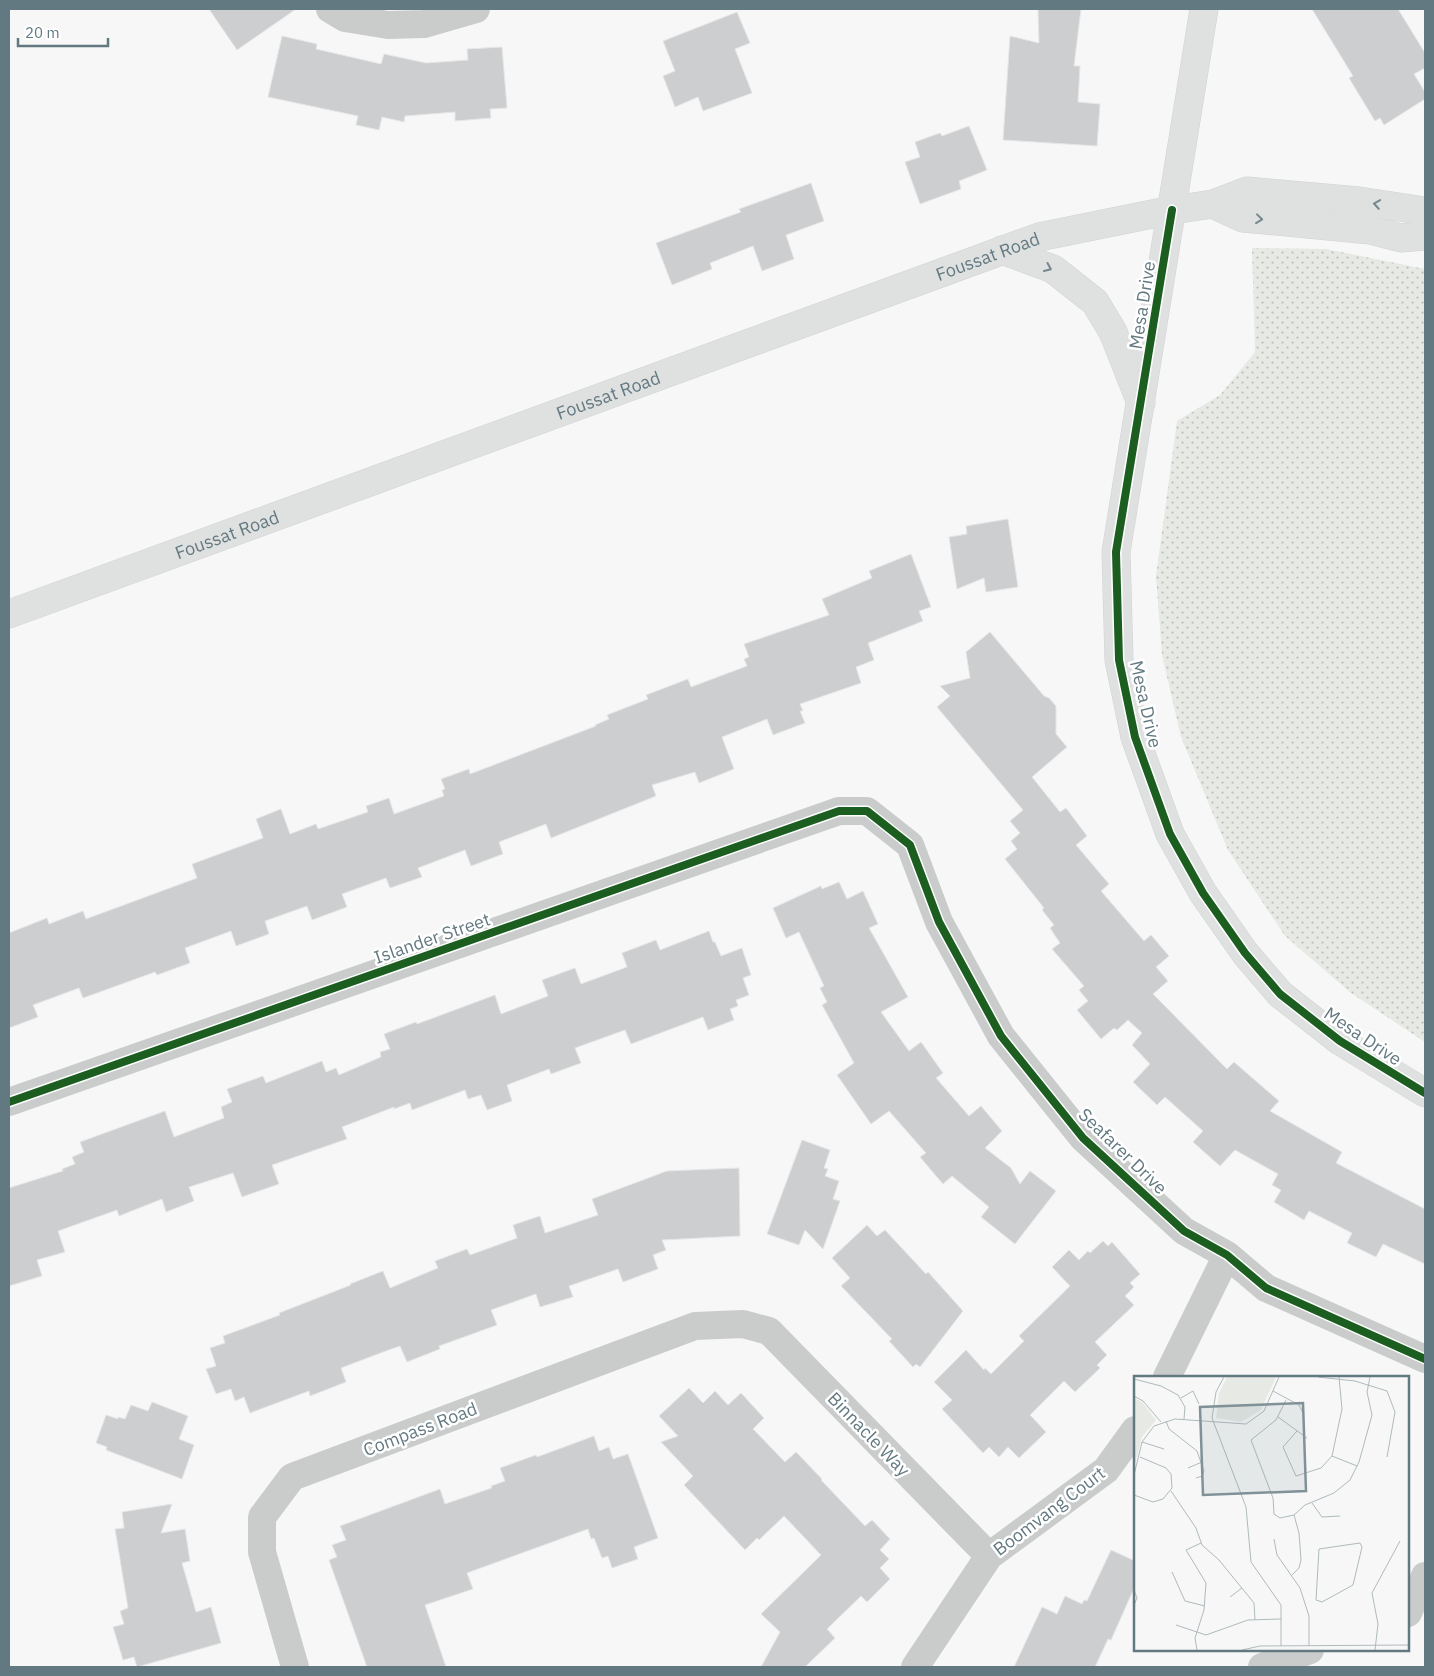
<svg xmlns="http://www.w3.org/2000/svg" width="1434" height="1676" font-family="'IBM Plex Sans',sans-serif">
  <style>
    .grass { fill: url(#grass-dots) }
    .building { fill: #cccecf; stroke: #e6e6e6 }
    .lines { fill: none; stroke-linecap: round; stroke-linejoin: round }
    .major-casing { stroke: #d2d3d4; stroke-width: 29 }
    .minor { stroke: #cacccc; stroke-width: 28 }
    .major { stroke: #dfe0e0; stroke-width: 28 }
    .cycleway-casing { stroke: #fff; stroke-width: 11 }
    .cycleway { stroke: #1b5e20; stroke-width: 8 }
    .oneway { stroke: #76888f }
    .labels { text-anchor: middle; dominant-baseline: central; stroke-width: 5; stroke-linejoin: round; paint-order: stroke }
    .street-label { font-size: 18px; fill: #637981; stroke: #fff }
    .inset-road { fill: none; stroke: #afbabd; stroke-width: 1 }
    .view { fill: #809198; fill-opacity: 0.15; stroke: #809198; stroke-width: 2.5 }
    .inset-edge { fill: none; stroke: #637981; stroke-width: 2.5 }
  </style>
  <defs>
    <pattern id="grass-dots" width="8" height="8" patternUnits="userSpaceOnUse" patternTransform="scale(1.25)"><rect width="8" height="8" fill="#e6e9e4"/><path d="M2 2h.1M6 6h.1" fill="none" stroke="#bec2be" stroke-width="1.8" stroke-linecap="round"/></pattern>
  </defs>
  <rect width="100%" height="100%" fill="#f7f7f7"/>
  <path class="grass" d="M 1252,248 L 1326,249 L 1425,269 L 1425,1042 L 1351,993 L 1285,936 L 1228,850 L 1181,737 L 1162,655 L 1156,576 L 1177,421 L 1220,395 L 1255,352 Z"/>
  <path class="building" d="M 209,9 L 296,9 L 237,50 Z
    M 1038,9 L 1081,9 L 1074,66 L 1080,66 L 1078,102 L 1100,104 L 1097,146 L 1003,140 L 1010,36 L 1039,43 Z
    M 1312,9 L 1398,9 L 1425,53 L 1425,68 L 1414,74 L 1425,92 L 1425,99 L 1384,125 L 1380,118 L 1375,121 L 1349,78 L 1353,76 Z
    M 737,12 L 750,43 L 735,49 L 752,93 L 703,111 L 698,97 L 675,107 L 663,76 L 675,71 L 663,41 Z
    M 282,36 L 317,44 L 316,49 L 381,64 L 384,54 L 426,63 L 468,60 L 467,49 L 502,47 L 507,108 L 490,109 L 491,118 L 455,121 L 455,112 L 405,116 L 404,122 L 382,117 L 379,130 L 356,125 L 358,116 L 268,97 Z
    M 969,126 L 987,170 L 959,181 L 961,189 L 920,204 L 905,162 L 920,157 L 915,142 L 940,133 L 942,136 Z
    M 811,183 L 824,221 L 786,235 L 794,259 L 762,271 L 753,246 L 710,263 L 712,269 L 672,285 L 656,243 L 741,212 L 739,209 Z
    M 1008,519 L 1018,587 L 986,592 L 984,578 L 957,589 L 949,537 L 967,534 L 966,526 Z
    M 911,554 L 931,607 L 919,611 L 923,621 L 868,643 L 874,660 L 856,667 L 861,683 L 800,704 L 803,711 L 800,711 L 805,723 L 773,735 L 767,719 L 722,737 L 734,769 L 699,783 L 695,772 L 652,785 L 656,796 L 551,838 L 546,824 L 499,842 L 503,854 L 471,866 L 465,850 L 418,868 L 422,877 L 390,888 L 386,878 L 342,894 L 347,907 L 312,920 L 307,906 L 265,921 L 269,934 L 236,946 L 231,931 L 185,948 L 190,963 L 157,975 L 155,972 L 83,998 L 79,988 L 33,1005 L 38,1017 L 9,1028 L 9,933 L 47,918 L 49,924 L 83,911 L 86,919 L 197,878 L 192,864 L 263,838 L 256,819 L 281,809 L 290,834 L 316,824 L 318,829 L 368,812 L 366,806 L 389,798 L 394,814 L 444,796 L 442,790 L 445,789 L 441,779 L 469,769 L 470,774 L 596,726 L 595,725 L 609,719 L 607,715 L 648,699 L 646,695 L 688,679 L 691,687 L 747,666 L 744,659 L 749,657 L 744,644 L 829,615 L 822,599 L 872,578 L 869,571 Z
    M 990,632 L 1044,696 L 1049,698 L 1056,706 L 1056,734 L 1067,747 L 1032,777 L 1060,812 L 1066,808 L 1087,836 L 1076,845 L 1109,884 L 1101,891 L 1144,941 L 1151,935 L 1169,956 L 1156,967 L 1168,981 L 1153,994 L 1227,1069 L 1234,1062 L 1279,1101 L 1270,1111 L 1342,1152 L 1336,1163 L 1425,1209 L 1425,1264 L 1383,1244 L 1376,1257 L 1347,1243 L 1352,1233 L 1309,1211 L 1304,1220 L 1274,1202 L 1281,1190 L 1272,1185 L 1278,1174 L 1235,1150 L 1220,1166 L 1193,1142 L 1203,1131 L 1165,1097 L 1157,1105 L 1133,1082 L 1150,1064 L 1132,1045 L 1142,1033 L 1128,1020 L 1117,1030 L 1114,1028 L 1101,1039 L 1077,1010 L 1088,1001 L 1079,990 L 1084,986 L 1052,949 L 1060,943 L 1050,928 L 1054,925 L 1042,910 L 1044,908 L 1005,859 L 1017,849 L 1011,841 L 1020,833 L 1010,821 L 1023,810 L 937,707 L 950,696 L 940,686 L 970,678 L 966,652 Z
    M 839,882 L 847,899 L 863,891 L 878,924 L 869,928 L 908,997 L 881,1012 L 909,1051 L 921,1042 L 943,1073 L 936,1078 L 969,1116 L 981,1106 L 1002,1131 L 985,1148 L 1011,1168 L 1020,1184 L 1030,1171 L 1056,1191 L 1015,1244 L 981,1217 L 989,1207 L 952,1176 L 943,1184 L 920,1157 L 926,1153 L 889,1111 L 871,1124 L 837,1075 L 854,1063 L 822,1005 L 827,1002 L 820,988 L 824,986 L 799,932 L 786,938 L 773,908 L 821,886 L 822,889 Z
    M 709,931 L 713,942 L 715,942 L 721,956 L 742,948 L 751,975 L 743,978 L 749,995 L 736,1000 L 738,1006 L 730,1009 L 734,1020 L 708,1030 L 703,1017 L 631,1044 L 625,1030 L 575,1048 L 581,1063 L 551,1074 L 549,1069 L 507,1085 L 512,1101 L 487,1110 L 481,1095 L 468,1099 L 465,1090 L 412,1110 L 410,1103 L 394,1109 L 394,1107 L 342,1127 L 347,1139 L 272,1165 L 279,1184 L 242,1197 L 233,1173 L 189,1187 L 194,1201 L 166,1212 L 162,1199 L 119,1216 L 117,1210 L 58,1231 L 65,1252 L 37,1260 L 42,1276 L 9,1286 L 9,1188 L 63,1171 L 62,1169 L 75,1164 L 72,1157 L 84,1152 L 80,1142 L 165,1111 L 174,1137 L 224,1118 L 221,1107 L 232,1102 L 227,1089 L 263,1076 L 266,1083 L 322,1061 L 326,1072 L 336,1068 L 339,1075 L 381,1057 L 380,1052 L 390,1049 L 384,1034 L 416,1022 L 417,1024 L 495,995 L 501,1014 L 548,996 L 542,980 L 575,968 L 581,984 L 627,967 L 622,953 L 656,940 L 660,950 Z
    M 802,1140 L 830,1150 L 824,1168 L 828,1169 L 825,1176 L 839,1181 L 833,1199 L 840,1201 L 823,1249 L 805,1230 L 799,1245 L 767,1234 Z
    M 739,1168 L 740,1236 L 662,1240 L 666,1250 L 653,1255 L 658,1269 L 623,1282 L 618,1269 L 569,1286 L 573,1297 L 540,1307 L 536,1294 L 491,1310 L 497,1325 L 439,1346 L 440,1349 L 407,1362 L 400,1346 L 383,1352 L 341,1368 L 346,1382 L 310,1396 L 309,1391 L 250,1413 L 244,1397 L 235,1401 L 231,1389 L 216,1394 L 206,1369 L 216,1366 L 210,1348 L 225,1343 L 223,1336 L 280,1315 L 279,1313 L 351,1285 L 350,1284 L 383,1271 L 390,1288 L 438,1268 L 435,1261 L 467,1249 L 470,1255 L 517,1238 L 513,1225 L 540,1216 L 545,1233 L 598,1215 L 592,1199 L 667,1171 Z
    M 867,1225 L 877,1236 L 885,1230 L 926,1274 L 928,1272 L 963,1311 L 920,1367 L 916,1364 L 913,1367 L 889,1341 L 892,1339 L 841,1286 L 850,1278 L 832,1258 Z
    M 1103,1241 L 1108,1246 L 1112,1242 L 1140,1274 L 1130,1283 L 1134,1287 L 1125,1296 L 1134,1305 L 1095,1342 L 1107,1355 L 1097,1365 L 1100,1368 L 1075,1392 L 1064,1381 L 1030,1415 L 1046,1432 L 1019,1458 L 1008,1447 L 999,1457 L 989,1447 L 983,1453 L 942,1409 L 952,1400 L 934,1382 L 966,1350 L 984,1370 L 985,1368 L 991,1374 L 1024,1341 L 1019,1336 L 1070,1286 L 1052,1267 L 1069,1250 L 1079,1260 L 1088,1251 L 1090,1253 Z
    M 689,1388 L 703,1403 L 715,1391 L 728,1405 L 741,1393 L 764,1418 L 753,1429 L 785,1462 L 796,1452 L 822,1479 L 821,1480 L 865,1526 L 872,1520 L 890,1539 L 880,1550 L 889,1559 L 880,1568 L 890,1579 L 867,1602 L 861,1596 L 827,1629 L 835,1638 L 805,1667 L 761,1667 L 780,1632 L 761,1614 L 821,1555 L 784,1516 L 759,1540 L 757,1538 L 745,1550 L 684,1485 L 693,1476 L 661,1442 L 678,1436 L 659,1416 Z
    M 152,1402 L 188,1416 L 179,1439 L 194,1445 L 182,1479 L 106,1450 L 107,1447 L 96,1443 L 106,1415 L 118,1419 L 118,1417 L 125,1419 L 131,1405 L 148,1411 Z
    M 594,1436 L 599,1451 L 609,1447 L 613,1459 L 628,1454 L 658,1538 L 634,1547 L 638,1559 L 612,1568 L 608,1556 L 602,1558 L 594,1538 L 591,1539 L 588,1529 L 467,1573 L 473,1589 L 425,1605 L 446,1667 L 367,1667 L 329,1560 L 337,1557 L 332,1545 L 346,1540 L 340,1526 L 440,1489 L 445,1504 L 492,1488 L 491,1486 L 505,1481 L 500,1468 L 536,1455 L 537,1457 Z
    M 172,1504 L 161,1533 L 185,1529 L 190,1561 L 182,1563 L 196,1612 L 211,1607 L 221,1643 L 137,1667 L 134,1657 L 123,1660 L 113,1627 L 124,1624 L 120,1611 L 128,1608 L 115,1529 L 124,1528 L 122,1512 Z
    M 1111,1550 L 1135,1561 L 1135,1586 L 1111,1640 L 1108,1639 L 1095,1667 L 1014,1667 L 1042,1607 L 1057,1614 L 1065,1596 L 1082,1604 L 1084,1600 L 1087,1601 Z"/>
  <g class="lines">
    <g class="major-casing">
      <g id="major">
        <path d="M 1204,9 L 1116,552 L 1119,660 L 1135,737 L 1170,834 L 1203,893 L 1245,953 L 1280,994 L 1340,1041 L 1425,1093"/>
        <path d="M 1213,204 L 1243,218 L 1370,230 L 1401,238 L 1425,236"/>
        <path d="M 1002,250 L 1053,269 L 1095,302 L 1113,332 L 1141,403"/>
        <path id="s1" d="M 9,614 L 1039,237 L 1172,210 L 1213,204 L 1247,191 L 1359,201 L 1425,211"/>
      </g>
    </g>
    <path class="minor" d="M 330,9 L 345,18 L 388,25 L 424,24 L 476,9
      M 9,1102 L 839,811 L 867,811 L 910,845 L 939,922 L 1001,1036 L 1083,1138 L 1184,1231 L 1227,1255 L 1266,1288 L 1425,1359
      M 1167,1377 L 1227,1255
      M 1408,1613 L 1425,1576
      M 295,1667 L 262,1552 L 262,1517 L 292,1477 L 695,1326 L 743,1324 L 769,1331 L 989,1556
      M 915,1667 L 989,1556 L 1106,1470 L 1135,1430
      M 1262,1667 L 1310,1650"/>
    <use href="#major" class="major"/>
    <g class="cycleway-casing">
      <path id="cycleway" d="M 1172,210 L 1116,552 L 1119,660 L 1135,737 L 1170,834 L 1203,893 L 1245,953 L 1280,994 L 1340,1041 L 1425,1093
        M 9,1102 L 839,811 L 867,811 L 910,845 L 939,922 L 1001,1036 L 1083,1138 L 1184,1231 L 1227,1255 L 1266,1288 L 1425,1359"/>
    </g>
    <use href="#cycleway" class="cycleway"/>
  </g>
  <defs><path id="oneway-chevron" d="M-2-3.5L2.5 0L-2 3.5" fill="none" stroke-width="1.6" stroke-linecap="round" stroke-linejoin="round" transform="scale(1.25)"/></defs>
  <g class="oneway">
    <use href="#oneway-chevron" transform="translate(1377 204) rotate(-171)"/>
    <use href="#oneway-chevron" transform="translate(1259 219) rotate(6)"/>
    <use href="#oneway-chevron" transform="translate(1048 268) rotate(24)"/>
  </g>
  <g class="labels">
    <g class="street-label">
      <text stroke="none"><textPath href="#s1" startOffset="1042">Foussat Road</textPath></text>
      <text transform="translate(1142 305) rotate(-81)">Mesa Drive</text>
      <text stroke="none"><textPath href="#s1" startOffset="638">Foussat Road</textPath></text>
      <text stroke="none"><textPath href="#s1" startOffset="232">Foussat Road</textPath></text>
      <text transform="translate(1146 704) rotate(77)">Mesa Drive</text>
      <text transform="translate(432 938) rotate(-19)">Islander Street</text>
      <text transform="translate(1363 1036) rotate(34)">Mesa Drive</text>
      <text transform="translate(1123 1151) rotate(44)">Seafarer Drive</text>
      <text transform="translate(420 1429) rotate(-21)">Compass Road</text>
      <text transform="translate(869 1434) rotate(46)">Binnacle Way</text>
      <text transform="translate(1049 1511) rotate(-37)">Boomvang Court</text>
    </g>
  </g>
  <g transform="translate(1134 1376)">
    <rect width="275" height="275" fill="#f7f7f7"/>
    <path d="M 93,1 L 142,1 L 127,34 L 107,46 L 82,42 L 85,17 ZM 0,22 L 8,26 L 22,44 L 8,61 L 0,91 Z" fill="#e6e9e4"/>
    <path class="inset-road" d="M 90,1 L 82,16 L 78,42 L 112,131 L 117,186 L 147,229 L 147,270M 184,1 L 221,5 L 253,15 L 261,36 L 253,81M 0,3 L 27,10 L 44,19 L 51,31 L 50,43M 139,15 L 165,29 L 170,39M 0,20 L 9,25 L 27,46M 47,22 L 59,15 L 65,28M 152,24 L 142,44 L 117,64 L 139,122 L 140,138 L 146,142 L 160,139 L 171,129 L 200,117 L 216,104 L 225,86 L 238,39 L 233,16 L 236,1M 144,41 L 173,62M 32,45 L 35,53 L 63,75 L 70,95 L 68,100 L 62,102M 163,55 L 149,71 L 162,100 L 187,92 L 198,80 L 208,33 L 205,1M 8,66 L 30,73M 198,80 L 223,90M 54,92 L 68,86M 0,99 L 8,66 L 20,50 L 41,43 L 112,48 L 130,35 L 145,1M 37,115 L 62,152 L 68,169 L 85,184 L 120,227 L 121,244M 0,119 L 19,126 L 29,123 L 38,112 L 37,98 L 32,92 L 6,81M 178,127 L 188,141 L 206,140M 140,163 L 143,179 L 166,212 L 175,240 L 175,270M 226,167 L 228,171 L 219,209 L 188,226 L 182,224 L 185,173 ZM 38,196 L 51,225 L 71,230M 158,199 L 165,192 L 167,184 L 165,157 L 160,139M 0,214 L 3,222 L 0,229M 96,221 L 108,212M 42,249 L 72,259 L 114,244 L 147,243M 63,274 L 61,262 L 70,234 L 72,207 L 52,174 L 67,167M 108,274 L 126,270 L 275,269M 241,274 L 244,248 L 238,217 L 266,165"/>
    <path class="view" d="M 169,27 L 172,115 L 69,119 L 66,31 Z"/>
    <rect width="275" height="275" class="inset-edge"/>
  </g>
  <rect width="1434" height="1676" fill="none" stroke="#637981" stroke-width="20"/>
  <path d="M18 38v8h90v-8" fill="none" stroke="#637981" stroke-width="2.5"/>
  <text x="25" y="38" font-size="15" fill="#637981" stroke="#ffffff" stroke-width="4" paint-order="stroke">20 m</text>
</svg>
